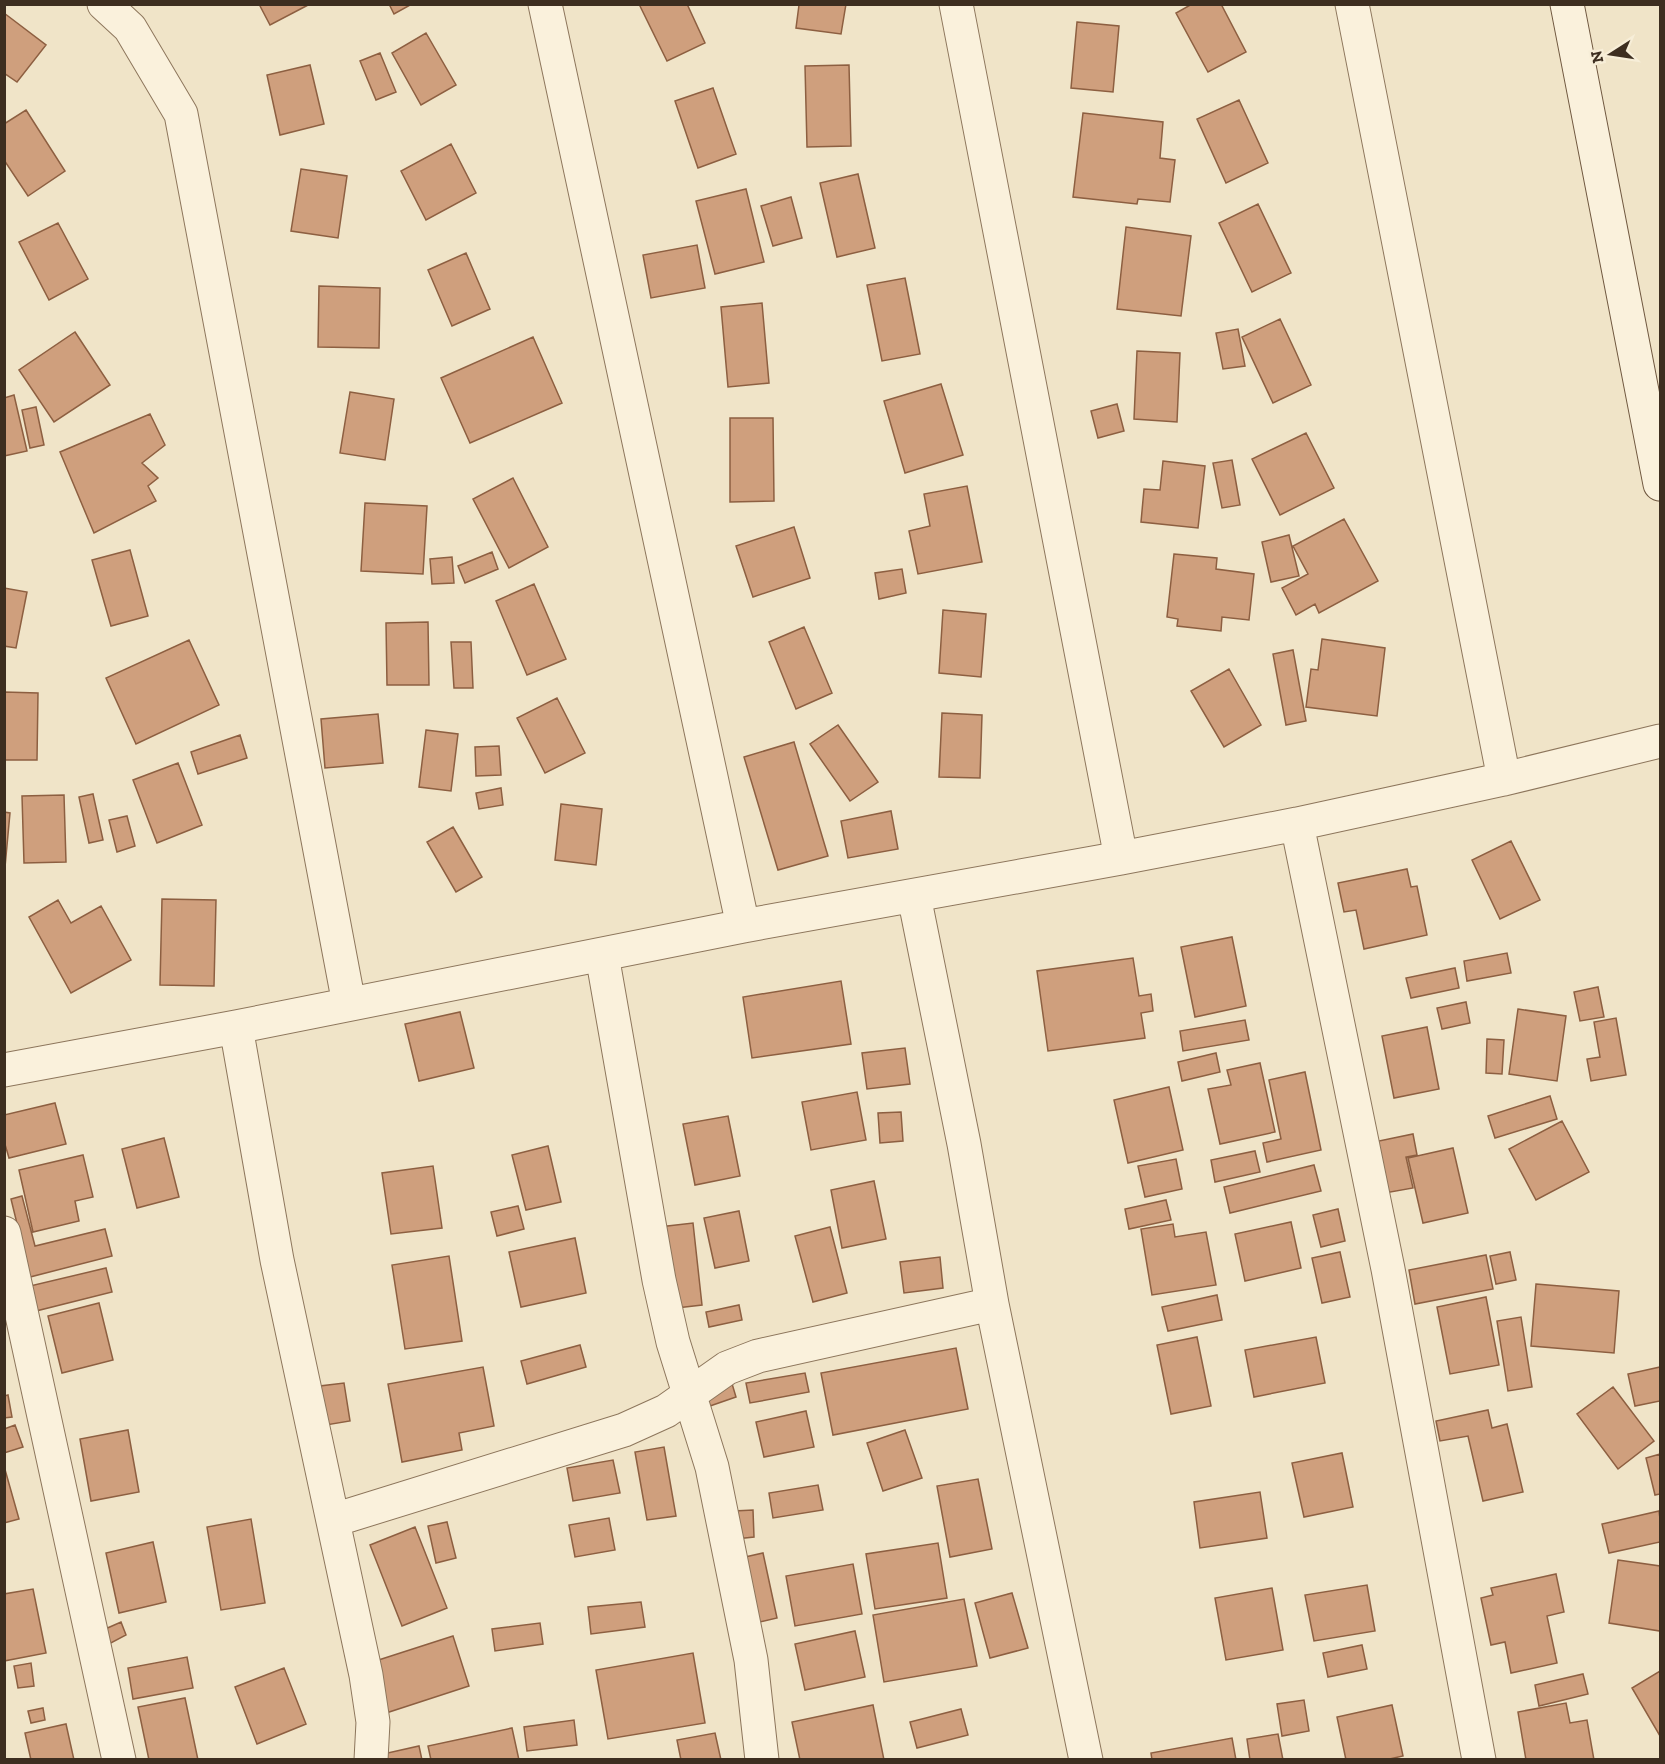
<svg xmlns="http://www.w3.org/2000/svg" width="1665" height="1764" font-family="'Zilla Slab',serif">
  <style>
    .building { fill: #cf9f7d; stroke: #8d5f41; stroke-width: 1.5 }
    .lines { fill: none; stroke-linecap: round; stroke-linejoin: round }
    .street-casing { stroke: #8d765c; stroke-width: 35 }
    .secondary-casing { stroke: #6f573f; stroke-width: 35 }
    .street { stroke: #faf1dc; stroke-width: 33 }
    .secondary { stroke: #faf1dc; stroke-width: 33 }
  </style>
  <rect width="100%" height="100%" fill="#f0e4c8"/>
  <path class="building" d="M 259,4 L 310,4 L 270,25 Z
    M 389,4 L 412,4 L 394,14 Z
    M 639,4 L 687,4 L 705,43 L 667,61 Z
    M 797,4 L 846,4 L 841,34 L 796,28 L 799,5 Z
    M 1192,4 L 1221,4 L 1246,52 L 1208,72 L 1176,13 Z
    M 4,13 L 46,45 L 17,82 L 4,73 Z
    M 1077,22 L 1119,26 L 1113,92 L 1071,88 Z
    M 426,33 L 456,85 L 421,105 L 392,53 Z
    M 380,53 L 396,92 L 376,100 L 360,61 Z
    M 310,65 L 324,124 L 280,135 L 267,75 Z
    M 849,65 L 851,146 L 807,147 L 805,66 Z
    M 713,88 L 736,154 L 698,168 L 675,101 Z
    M 1239,100 L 1268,163 L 1226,183 L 1197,119 Z
    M 26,110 L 65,171 L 28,196 L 4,160 L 4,124 Z
    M 1083,113 L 1163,122 L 1160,158 L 1175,160 L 1170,202 L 1138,199 L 1137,204 L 1073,197 Z
    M 451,144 L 476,193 L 426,220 L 401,171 Z
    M 301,169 L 347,176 L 338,238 L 291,231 Z
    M 858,174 L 875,248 L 837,257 L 820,183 Z
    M 746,189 L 764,262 L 715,274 L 696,201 Z
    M 791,197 L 802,238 L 773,246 L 761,206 Z
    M 1258,204 L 1291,273 L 1252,292 L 1219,223 Z
    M 58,223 L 88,279 L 49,300 L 19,242 Z
    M 1126,227 L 1191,236 L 1181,316 L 1117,309 Z
    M 697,245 L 705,288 L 651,298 L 643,255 Z
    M 466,253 L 490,309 L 452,326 L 428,270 Z
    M 905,278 L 920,354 L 882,361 L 867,285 Z
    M 319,286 L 380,288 L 379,348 L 318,347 Z
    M 762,303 L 769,383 L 728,387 L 721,307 Z
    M 1280,319 L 1311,385 L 1273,403 L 1242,337 Z
    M 1238,329 L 1245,366 L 1223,369 L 1216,333 Z
    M 75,332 L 110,385 L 54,422 L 19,370 Z
    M 533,337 L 562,403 L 470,443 L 441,378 Z
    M 1137,351 L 1180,353 L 1177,422 L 1134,419 Z
    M 941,384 L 963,455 L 905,473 L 884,401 Z
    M 350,392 L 394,399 L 385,460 L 340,453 Z
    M 14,395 L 27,451 L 4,456 L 4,398 Z
    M 1117,404 L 1124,431 L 1098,438 L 1091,411 Z
    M 36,407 L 44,445 L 30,448 L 22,410 Z
    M 150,414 L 165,445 L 142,463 L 158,478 L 148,486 L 156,501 L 94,533 L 60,452 Z
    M 730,418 L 773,418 L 774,501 L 730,502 Z
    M 1306,433 L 1334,488 L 1280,515 L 1252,459 Z
    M 1232,460 L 1240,505 L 1222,508 L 1213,463 Z
    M 1163,461 L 1205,466 L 1198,528 L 1141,522 L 1144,489 L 1160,490 Z
    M 513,478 L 548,547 L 509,568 L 473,499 Z
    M 967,486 L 982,562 L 918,574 L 909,531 L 930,526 L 924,494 Z
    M 365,503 L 427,506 L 423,574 L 361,571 Z
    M 1344,519 L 1378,581 L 1319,613 L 1315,604 L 1296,615 L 1282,588 L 1308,574 L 1293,546 Z
    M 794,527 L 810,578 L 753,597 L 736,546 Z
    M 1289,535 L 1299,576 L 1271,582 L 1262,542 Z
    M 130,550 L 148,616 L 111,626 L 92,560 Z
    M 492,552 L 498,569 L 465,583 L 458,566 Z
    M 1174,554 L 1217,558 L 1216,569 L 1254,574 L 1249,620 L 1222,617 L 1221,631 L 1177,626 L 1178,619 L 1167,617 Z
    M 452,557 L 454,583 L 432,584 L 430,559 Z
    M 902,569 L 906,593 L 879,599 L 875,573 Z
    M 534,584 L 566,659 L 527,675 L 496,601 Z
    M 4,588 L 27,592 L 16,648 L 4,646 Z
    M 943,610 L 986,614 L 981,677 L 939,673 Z
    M 428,622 L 429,685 L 387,685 L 386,623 Z
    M 804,627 L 832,693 L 796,709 L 769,642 Z
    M 1322,639 L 1385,648 L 1377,716 L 1306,707 L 1311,669 L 1318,670 Z
    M 189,640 L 219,705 L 136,744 L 106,678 Z
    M 451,642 L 471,642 L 473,688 L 454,688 Z
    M 1293,650 L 1306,721 L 1286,725 L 1273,654 Z
    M 1229,669 L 1261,725 L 1224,747 L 1191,691 Z
    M 4,692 L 38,693 L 37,760 L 4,760 Z
    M 557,698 L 585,753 L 545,773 L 517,718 Z
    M 942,713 L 982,715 L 980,778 L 939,777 Z
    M 378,714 L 383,763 L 325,768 L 321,719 Z
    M 838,725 L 878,782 L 850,801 L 810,744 Z
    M 426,730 L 458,734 L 451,791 L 419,787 Z
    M 240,735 L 247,758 L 198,774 L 191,752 Z
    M 794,742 L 828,856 L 778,870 L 744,757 Z
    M 499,746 L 501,775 L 476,776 L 475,747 Z
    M 178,763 L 202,825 L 157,843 L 133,780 Z
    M 501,788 L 503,805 L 479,809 L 476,793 Z
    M 93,794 L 103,840 L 89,843 L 79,797 Z
    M 64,795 L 66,862 L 24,863 L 22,796 Z
    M 561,804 L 602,809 L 596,865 L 555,860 Z
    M 891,811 L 898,849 L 848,858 L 841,821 Z
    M 4,812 L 10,813 L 5,867 L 4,867 Z
    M 127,816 L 135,846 L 117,852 L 109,820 Z
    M 453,827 L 482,877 L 456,892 L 427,842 Z
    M 1511,841 L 1540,900 L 1500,919 L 1472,860 Z
    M 1407,869 L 1411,887 L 1417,886 L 1427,935 L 1364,949 L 1356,910 L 1344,912 L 1338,883 Z
    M 162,899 L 216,900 L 214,986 L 160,985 Z
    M 58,900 L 71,923 L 101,906 L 131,960 L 71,993 L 29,917 Z
    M 1232,937 L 1246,1006 L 1195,1017 L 1181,947 Z
    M 1507,953 L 1511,973 L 1467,981 L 1464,961 Z
    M 1133,958 L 1139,996 L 1151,994 L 1153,1011 L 1141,1013 L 1145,1038 L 1048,1051 L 1037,971 Z
    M 1455,968 L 1459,988 L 1411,998 L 1406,978 Z
    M 841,981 L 851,1044 L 752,1058 L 743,997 Z
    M 1598,987 L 1604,1017 L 1580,1021 L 1574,992 Z
    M 1466,1002 L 1470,1023 L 1442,1029 L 1437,1008 Z
    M 1518,1009 L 1566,1016 L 1557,1081 L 1509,1074 Z
    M 460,1012 L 474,1068 L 419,1081 L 405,1024 Z
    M 1616,1018 L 1626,1075 L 1591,1081 L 1587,1059 L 1600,1057 L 1594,1022 Z
    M 1245,1020 L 1249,1040 L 1183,1051 L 1180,1031 Z
    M 1427,1027 L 1439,1089 L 1394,1098 L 1382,1036 Z
    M 1487,1039 L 1504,1040 L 1502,1074 L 1486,1073 Z
    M 905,1048 L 910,1084 L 867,1089 L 862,1053 Z
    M 1216,1053 L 1220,1072 L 1182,1081 L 1178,1062 Z
    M 1260,1063 L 1275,1132 L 1220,1144 L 1208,1089 L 1231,1085 L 1227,1070 Z
    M 1305,1072 L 1321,1150 L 1267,1162 L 1263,1143 L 1281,1139 L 1269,1080 Z
    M 1169,1087 L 1183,1150 L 1128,1163 L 1114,1100 Z
    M 857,1092 L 866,1140 L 811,1150 L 802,1102 Z
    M 1550,1096 L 1557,1119 L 1495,1138 L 1488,1116 Z
    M 55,1103 L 66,1144 L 9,1158 L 4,1141 L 4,1115 Z
    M 901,1112 L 903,1141 L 880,1143 L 878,1113 Z
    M 728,1116 L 740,1176 L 695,1185 L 683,1124 Z
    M 1562,1121 L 1589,1172 L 1536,1200 L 1509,1149 Z
    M 1413,1134 L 1417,1155 L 1406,1157 L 1413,1188 L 1385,1193 L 1374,1142 Z
    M 164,1138 L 179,1197 L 137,1208 L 122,1149 Z
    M 548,1146 L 561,1202 L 526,1210 L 512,1155 Z
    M 1453,1148 L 1468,1213 L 1423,1223 L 1408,1158 Z
    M 1255,1151 L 1260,1172 L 1215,1182 L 1211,1160 Z
    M 83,1155 L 93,1197 L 75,1201 L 79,1221 L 33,1232 L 19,1170 Z
    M 1176,1159 L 1182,1189 L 1145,1197 L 1138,1166 Z
    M 1314,1165 L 1321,1191 L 1230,1213 L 1224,1187 Z
    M 433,1166 L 442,1228 L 391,1234 L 382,1173 Z
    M 874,1181 L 886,1239 L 842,1248 L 831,1190 Z
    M 22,1196 L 35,1246 L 105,1229 L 112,1256 L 30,1277 L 11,1199 Z
    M 1166,1200 L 1171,1220 L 1129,1229 L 1125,1209 Z
    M 518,1206 L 524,1229 L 497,1236 L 491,1212 Z
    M 1338,1209 L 1345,1241 L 1321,1247 L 1313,1215 Z
    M 739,1211 L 749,1261 L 715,1268 L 704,1218 Z
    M 1291,1222 L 1301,1268 L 1245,1281 L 1235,1234 Z
    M 693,1223 L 702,1305 L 668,1309 L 659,1227 Z
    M 1173,1224 L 1175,1237 L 1206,1232 L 1216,1285 L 1152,1295 L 1141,1229 Z
    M 830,1227 L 847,1293 L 813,1302 L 795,1236 Z
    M 575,1238 L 586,1293 L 521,1307 L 509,1252 Z
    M 1340,1252 L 1350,1297 L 1322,1303 L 1312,1258 Z
    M 1510,1252 L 1516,1280 L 1496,1284 L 1490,1256 Z
    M 1486,1255 L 1493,1289 L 1415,1304 L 1409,1270 Z
    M 449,1256 L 462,1341 L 405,1349 L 392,1265 Z
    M 940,1257 L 943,1288 L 904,1293 L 900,1262 Z
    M 106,1268 L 112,1292 L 36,1311 L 30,1286 Z
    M 1536,1284 L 1619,1291 L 1614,1353 L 1531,1346 Z
    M 1217,1295 L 1222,1320 L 1168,1331 L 1162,1307 Z
    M 1486,1297 L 1499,1365 L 1450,1374 L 1437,1307 Z
    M 99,1303 L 113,1360 L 62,1373 L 48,1316 Z
    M 739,1305 L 742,1320 L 709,1327 L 706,1312 Z
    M 1521,1317 L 1532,1387 L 1508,1391 L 1497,1321 Z
    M 1197,1337 L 1211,1406 L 1171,1414 L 1157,1345 Z
    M 1316,1337 L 1325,1383 L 1254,1397 L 1245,1350 Z
    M 580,1345 L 586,1367 L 527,1384 L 521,1361 Z
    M 956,1348 L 968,1409 L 833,1435 L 821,1373 Z
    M 483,1367 L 494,1426 L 459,1433 L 462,1450 L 402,1462 L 388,1384 Z
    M 727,1367 L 736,1397 L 710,1406 L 701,1376 Z
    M 1660,1367 L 1660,1401 L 1635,1406 L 1628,1374 Z
    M 805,1373 L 809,1392 L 750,1403 L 746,1383 Z
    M 344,1383 L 350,1421 L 326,1425 L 320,1386 Z
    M 1613,1387 L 1654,1441 L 1618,1469 L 1577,1414 Z
    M 8,1395 L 12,1417 L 4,1418 L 4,1396 Z
    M 1488,1410 L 1492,1428 L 1507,1424 L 1523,1492 L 1483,1501 L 1468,1436 L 1440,1441 L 1436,1421 Z
    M 806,1411 L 814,1447 L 764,1457 L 756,1422 Z
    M 15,1425 L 23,1447 L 4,1453 L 4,1429 Z
    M 128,1430 L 139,1492 L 91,1501 L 80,1439 Z
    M 905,1430 L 922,1478 L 883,1491 L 867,1443 Z
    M 664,1447 L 676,1516 L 647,1520 L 635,1452 Z
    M 1342,1453 L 1353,1507 L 1304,1517 L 1292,1463 Z
    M 1660,1454 L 1660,1494 L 1655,1495 L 1646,1458 Z
    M 613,1460 L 620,1493 L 573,1501 L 567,1468 Z
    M 4,1466 L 19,1519 L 4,1523 Z
    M 978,1479 L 992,1549 L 950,1557 L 937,1486 Z
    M 818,1485 L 823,1510 L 773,1518 L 769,1493 Z
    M 1260,1492 L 1267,1538 L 1200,1548 L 1194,1502 Z
    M 753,1510 L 754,1537 L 736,1539 L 734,1511 Z
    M 1659,1511 L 1660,1519 L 1660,1542 L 1609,1553 L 1602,1524 Z
    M 609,1518 L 615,1550 L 575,1557 L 569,1525 Z
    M 251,1519 L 265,1603 L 221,1610 L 207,1527 Z
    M 447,1522 L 456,1558 L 436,1563 L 428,1526 Z
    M 415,1527 L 447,1608 L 402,1626 L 370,1545 Z
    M 153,1542 L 166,1602 L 119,1613 L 106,1553 Z
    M 938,1543 L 947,1598 L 875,1609 L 866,1554 Z
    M 763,1553 L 777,1618 L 751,1624 L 736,1559 Z
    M 1618,1560 L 1660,1566 L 1660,1631 L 1609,1623 Z
    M 853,1564 L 862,1614 L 795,1626 L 786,1576 Z
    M 1556,1574 L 1564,1612 L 1547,1616 L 1557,1663 L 1511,1673 L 1505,1642 L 1491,1645 L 1481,1598 L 1493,1595 L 1491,1588 Z
    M 1367,1585 L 1375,1631 L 1314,1641 L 1305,1595 Z
    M 1272,1588 L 1283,1650 L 1226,1660 L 1215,1598 Z
    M 33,1589 L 46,1653 L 4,1661 L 4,1594 Z
    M 1012,1593 L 1028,1648 L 990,1658 L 975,1603 Z
    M 964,1599 L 977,1666 L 884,1682 L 873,1615 Z
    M 641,1602 L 645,1627 L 591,1634 L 588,1607 Z
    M 121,1622 L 126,1635 L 109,1644 L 103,1630 Z
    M 540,1623 L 543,1644 L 495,1651 L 492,1629 Z
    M 855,1631 L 865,1677 L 805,1690 L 795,1644 Z
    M 453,1636 L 469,1686 L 380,1715 L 363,1665 Z
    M 1362,1645 L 1367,1669 L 1328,1677 L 1323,1653 Z
    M 693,1653 L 705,1723 L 608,1739 L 596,1670 Z
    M 187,1657 L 193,1688 L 133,1699 L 128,1668 Z
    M 31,1663 L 34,1686 L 18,1688 L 14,1666 Z
    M 284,1668 L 306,1724 L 257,1744 L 235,1687 Z
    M 1660,1671 L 1660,1736 L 1632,1688 Z
    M 1583,1674 L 1588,1694 L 1539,1706 L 1535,1685 Z
    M 185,1698 L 198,1760 L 149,1760 L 138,1707 Z
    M 1304,1700 L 1309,1731 L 1282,1736 L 1277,1704 Z
    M 1566,1703 L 1570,1723 L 1587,1720 L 1594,1760 L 1526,1760 L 1518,1712 Z
    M 873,1705 L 884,1760 L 800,1760 L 792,1722 Z
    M 1392,1705 L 1403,1756 L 1385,1760 L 1346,1760 L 1337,1717 Z
    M 43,1708 L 45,1720 L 31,1723 L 28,1711 Z
    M 961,1709 L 968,1735 L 917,1748 L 910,1722 Z
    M 574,1720 L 577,1745 L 527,1751 L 524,1727 Z
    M 66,1724 L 74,1760 L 31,1760 L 25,1733 Z
    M 512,1728 L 519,1760 L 431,1760 L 428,1746 Z
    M 715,1733 L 721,1760 L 681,1760 L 677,1740 Z
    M 1278,1734 L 1283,1760 L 1250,1760 L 1247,1739 Z
    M 1232,1738 L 1236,1760 L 1152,1760 L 1151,1753 Z
    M 419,1746 L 422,1760 L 384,1760 L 383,1754 Z"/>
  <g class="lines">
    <g class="street-casing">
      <path id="street" d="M 104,4 L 130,28 L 181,114 L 349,1004
        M 545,4 L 743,926
        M 956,4 L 1121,858
        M 1352,4 L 1504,779
        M 1297,824 L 1388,1269 L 1479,1760
        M 914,896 L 964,1144 L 992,1304 L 1086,1760
        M 602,955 L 659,1280 L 673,1342 L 712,1467 L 751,1660 L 762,1760
        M 236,1027 L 277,1260 L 366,1675 L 373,1722 L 371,1760
        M 4,1070 L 236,1027 L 743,926 L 1121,858 L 1297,824 L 1504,779 L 1660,741
        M 4,1233 L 119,1760
        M 334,1520 L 624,1430 L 666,1411 L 727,1368 L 758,1356 L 992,1304"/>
    </g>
    <g class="secondary-casing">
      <path id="secondary" d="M 1567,4 L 1660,484"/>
    </g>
    <use href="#street" class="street"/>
    <use href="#secondary" class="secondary"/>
  </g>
  <rect width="1665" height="1764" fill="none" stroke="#3d2e20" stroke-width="12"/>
  <g transform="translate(1611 54) rotate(258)" stroke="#f7eed8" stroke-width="4.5" paint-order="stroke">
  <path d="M0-4.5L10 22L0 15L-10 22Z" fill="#3d2e20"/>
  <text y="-9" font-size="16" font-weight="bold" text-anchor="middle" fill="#3d2e20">N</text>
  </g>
</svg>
